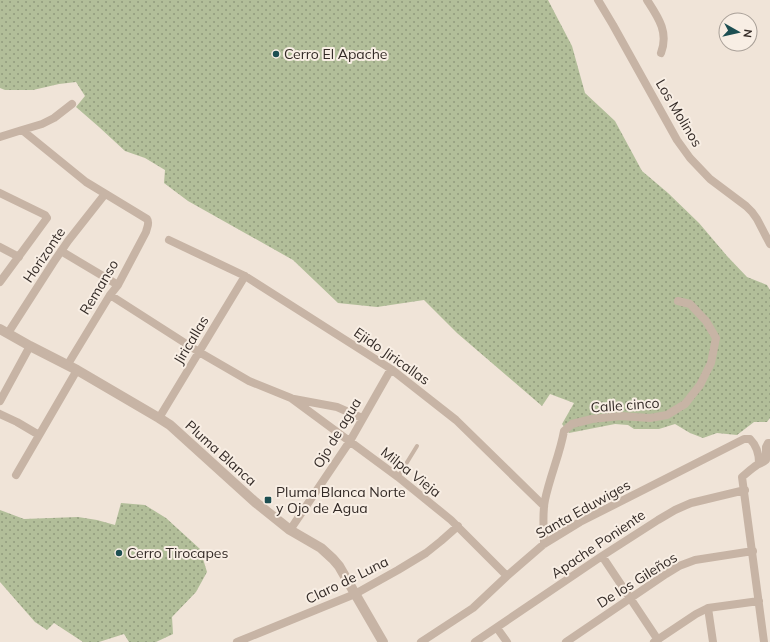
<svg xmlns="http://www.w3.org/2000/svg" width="770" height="642" font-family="Mulish,sans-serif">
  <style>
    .grass { fill: url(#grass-dots) }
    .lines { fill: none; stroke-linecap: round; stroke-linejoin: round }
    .service { stroke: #c7b4a5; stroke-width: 4 }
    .minor { stroke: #c7b4a5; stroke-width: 8 }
    .tertiary { stroke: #c7b4a5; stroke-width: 10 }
    .poi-dot { fill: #1d4f52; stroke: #f8eee4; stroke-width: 1.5 }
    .labels { text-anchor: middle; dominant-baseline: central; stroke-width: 4; stroke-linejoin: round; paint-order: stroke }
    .poi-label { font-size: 14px; fill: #332a26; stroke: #f8eee4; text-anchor: start }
    .street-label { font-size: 14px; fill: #332a26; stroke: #f8eee4 }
  </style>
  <defs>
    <pattern id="grass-dots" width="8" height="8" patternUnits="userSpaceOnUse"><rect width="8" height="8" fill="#b2be99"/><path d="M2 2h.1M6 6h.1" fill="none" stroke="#919b7d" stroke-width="1.8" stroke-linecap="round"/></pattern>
  </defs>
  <rect width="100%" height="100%" fill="#f0e4d8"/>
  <path class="grass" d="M 0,0 L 548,0 L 572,46 L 585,93 L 615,121 L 642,171 L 668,193 L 699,223 L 727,256 L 747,277 L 767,285 L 770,290 L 770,418 L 767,422 L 754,422 L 737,435 L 717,433 L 703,438 L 690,433 L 675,424 L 659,429 L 634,429 L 628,425 L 615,424 L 569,433 L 562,424 L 574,403 L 550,394 L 542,406 L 457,333 L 424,300 L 377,307 L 338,303 L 293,260 L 188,201 L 164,183 L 165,170 L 145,158 L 125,151 L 99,127 L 76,107 L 85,96 L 76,82 L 59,84 L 33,90 L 5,90 L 0,88 Z
    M 121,503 L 145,505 L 166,518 L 200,549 L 207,572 L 196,592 L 172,617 L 173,634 L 156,642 L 129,642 L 124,634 L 99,642 L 83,642 L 54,623 L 47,630 L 35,622 L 0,582 L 0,510 L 24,519 L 78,517 L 97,520 L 115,525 Z"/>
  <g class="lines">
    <path class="service" d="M 398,477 L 417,446"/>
    <path class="minor" d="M 598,0 L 613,25 L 677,140 L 690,158 L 710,179 L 746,206 L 752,212 L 757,219 L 770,244
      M 647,0 C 658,17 669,32 661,53
      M 22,130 L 42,124 L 54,118 L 72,104
      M 0,137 L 22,130 L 86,182 L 147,219 C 150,223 147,227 146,232 L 118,285 L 110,295 L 68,364
      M 0,193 L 45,215 L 47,218 L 0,282
      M 169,240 L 245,276 L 391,369 L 456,420 L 544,506
      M 0,247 L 19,257
      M 61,251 L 118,285
      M 110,295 L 199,352 L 249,381 L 291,398 L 398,477 L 451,520 L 507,576
      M 8,333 L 53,263 L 68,241 L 105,194
      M 294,399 L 337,407 L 362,418
      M 0,401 L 30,346
      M 0,414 L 17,422 L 39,435
      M 159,418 L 245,276
      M 16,475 L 77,370
      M 290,530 L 350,441 L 391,369
      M 544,544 C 544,529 542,514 545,500 C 550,476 560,454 564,431 L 572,424 L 592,419 L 621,416 L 650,418 L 667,415 L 685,404 L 700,385 L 711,363 L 716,338 L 706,321 L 690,304 L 678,301
      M 602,556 L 658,640
      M 708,608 L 713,642
      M 497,628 L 507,642
      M 237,642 L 355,594 L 398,570 L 426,553 L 441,541 L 458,526
      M 421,642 L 473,608 L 507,576 L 544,544 L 580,522 L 744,439 L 750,439 C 757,446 759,454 759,463
      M 475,642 L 602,556 L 658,520 L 675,510 L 691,503 L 745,490
      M 566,642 L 666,574 L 679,566 L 695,560 L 753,551
      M 654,642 L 696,614 L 708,608 L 759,601
      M 764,642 L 742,477 C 747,473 752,468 757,465 C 760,463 763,463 766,460 L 766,447 L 768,443 L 770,443"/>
    <path class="tertiary" d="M 0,329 L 30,346 L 77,370 L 159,418 L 170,425 L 255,502 L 290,530 L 321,548 L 333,559 L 339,566 L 383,642"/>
  </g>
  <g class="poi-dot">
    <circle cx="276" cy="54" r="4"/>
    <rect x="264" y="496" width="8" height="8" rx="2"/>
    <circle cx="119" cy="553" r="4"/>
  </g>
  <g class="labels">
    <g class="poi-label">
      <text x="284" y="54">Cerro El Apache</text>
      <text x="276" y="492">Pluma Blanca Norte<tspan x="276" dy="16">y Ojo de Agua</tspan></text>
      <text x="127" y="553">Cerro Tirocapes</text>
    </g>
    <g class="street-label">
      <text transform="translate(679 113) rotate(59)">Los Molinos</text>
      <text transform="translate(44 255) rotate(-56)">Horizonte</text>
      <text transform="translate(99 287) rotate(-59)">Remanso</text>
      <text transform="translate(191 340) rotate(-59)">Jiricallas</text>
      <text transform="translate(392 356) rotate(35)">Ejido Jiricallas</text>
      <text transform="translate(625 405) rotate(-4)">Calle cinco</text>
      <text transform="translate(337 433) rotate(-59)">Ojo de agua</text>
      <text transform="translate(221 453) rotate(42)">Pluma Blanca</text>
      <text transform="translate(411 472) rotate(38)">Milpa Vieja</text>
      <text transform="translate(583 509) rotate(-29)">Santa Eduwiges</text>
      <text transform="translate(598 544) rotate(-34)">Apache Poniente</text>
      <text transform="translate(347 580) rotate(-26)">Claro de Luna</text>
      <text transform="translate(637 580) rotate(-32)">De los Gileños</text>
    </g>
  </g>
  <g transform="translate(738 32) rotate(98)"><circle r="19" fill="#f8eee4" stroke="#a9a098"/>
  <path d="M0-3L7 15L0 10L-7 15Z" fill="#1d4f52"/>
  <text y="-6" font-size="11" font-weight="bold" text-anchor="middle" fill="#332a26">N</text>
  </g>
</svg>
